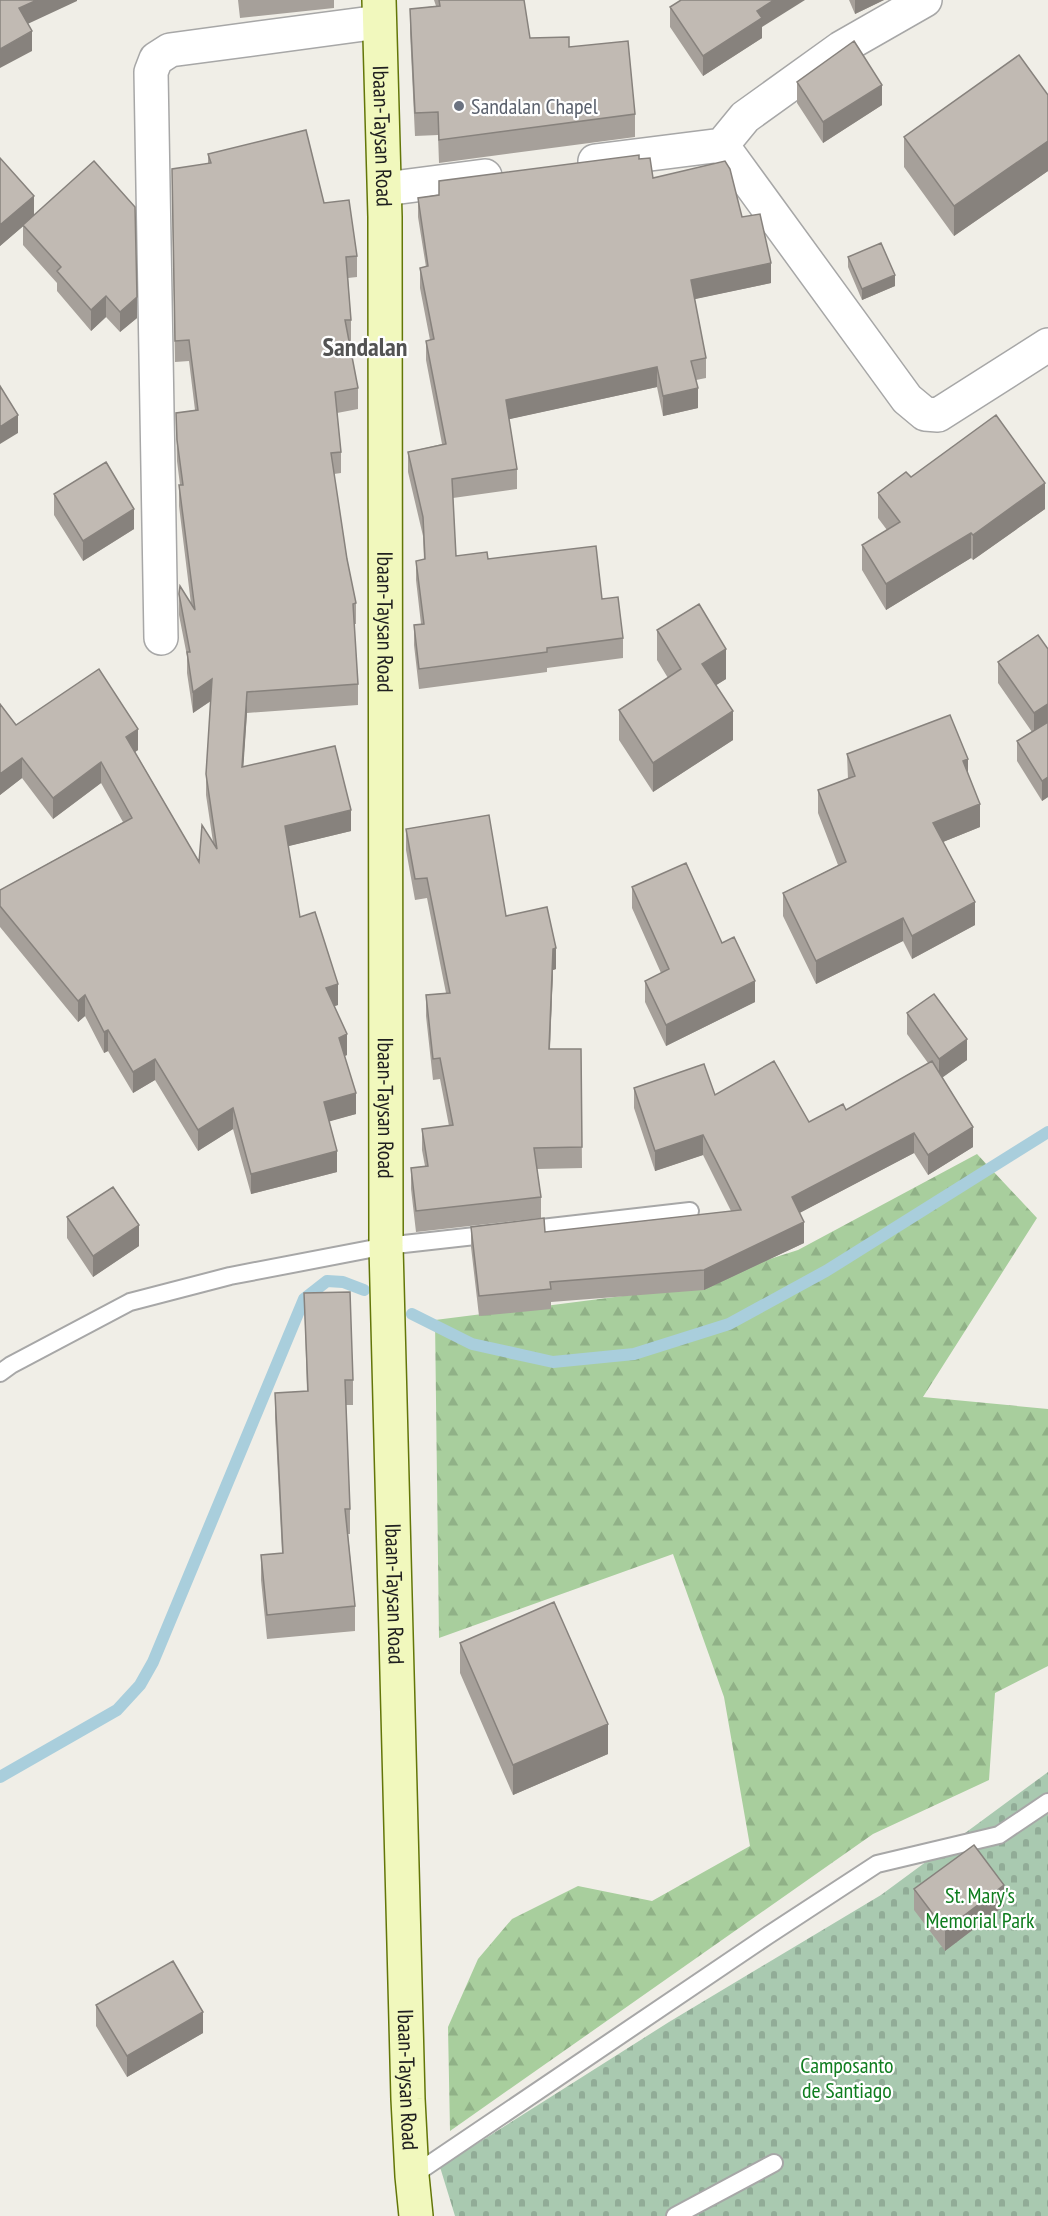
<svg xmlns="http://www.w3.org/2000/svg" width="1048" height="2216" font-family="'PT Sans Narrow',sans-serif">
  <style>
    .forest { fill: url(#forest-firs) }
    .cemetery { fill: url(#cemetery-stones) }
    .lines { fill: none; stroke-linecap: round; stroke-linejoin: round }
    .stream { stroke: #a9cedc; stroke-width: 12 }
    .service-casing { stroke: #a7a7a7; stroke-width: 20 }
    .minor-casing { stroke: #a7a7a7; stroke-width: 36 }
    .secondary-casing { stroke: #637608; stroke-width: 36 }
    .service { stroke: #fff; stroke-width: 16 }
    .minor { stroke: #fff; stroke-width: 33 }
    .secondary { stroke: #f1f8bd; stroke-width: 33 }
    .wall { fill: #a6a09a }
    .shaded-wall { fill: #87827d }
    .building { fill: #c1bab3; stroke: #87827d; stroke-width: 1.5 }
    .worship-dot { fill: #6b7280; stroke: #fff; stroke-width: 2 }
    .labels { text-anchor: middle; dominant-baseline: central; stroke-width: 4.5; stroke-linejoin: round; paint-order: stroke }
    .worship-label { font-size: 22px; fill: #5b616d; stroke: #fff; text-anchor: start }
    .street-label { font-size: 22px; fill: #202020; stroke: #fff }
    .park-label { font-size: 22px; fill: #0f7d1f; stroke: #fff }
    .quarter-label { font-size: 26px; font-weight: bold; fill: #535353; stroke: #fff }
  </style>
  <defs>
    <pattern id="forest-firs" width="22" height="20" patternUnits="userSpaceOnUse" patternTransform="scale(1.5)"><rect width="22" height="20" fill="#a8ce9d"/><path d="M5 1l3.5 6h-7zM16 11l3.5 6h-7z" fill="#90b187"/></pattern>
    <pattern id="cemetery-stones" width="16" height="16" patternUnits="userSpaceOnUse" patternTransform="scale(1.5)"><rect width="16" height="16" fill="#a9c9b0"/><path d="M2 7V4a2 2 0 0 1 4 0v3zM10 15v-3a2 2 0 0 1 4 0v3z" fill="#91ac97"/></pattern>
  </defs>
  <rect width="100%" height="100%" fill="#f0eee7"/>
  <path class="forest" d="M 977,1154 L 1037,1218 L 923,1397 L 1048,1409 L 1048,1666 L 995,1693 L 989,1780 L 873,1834 L 450,2131 L 448,2027 L 478,1959 L 512,1919 L 578,1886 L 652,1901 L 750,1846 L 724,1697 L 673,1554 L 439,1638 L 435,1320 L 677,1289 L 798,1250 Z"/>
  <path class="cemetery" d="M 1048,1772 L 1048,2216 L 455,2216 L 440,2167 L 669,2022 L 881,1895 Z"/>
  <g class="lines">
    <path class="stream" d="M 412,1314 L 472,1344 L 553,1362 L 634,1354 L 729,1324 L 826,1271 L 1048,1132
      M 0,1777 L 117,1710 L 140,1685 L 153,1662 L 304,1299 L 327,1281 L 343,1282 L 364,1290"/>
    <g class="service-casing">
      <path id="service" d="M 524,1230 L 690,1211
        M 0,1373 L 11,1365 L 130,1302 L 230,1276 L 386,1246 L 493,1234
        M 412,2176 L 767,1936 L 877,1864 L 999,1835 L 1048,1802
        M 675,2216 L 774,2163"/>
    </g>
    <g class="minor-casing">
      <path id="minor" d="M 722,145 L 745,117 L 841,48 L 925,0
        M 595,161 L 722,145 L 907,399 L 925,414 L 938,415 L 1048,345
        M 385,189 L 485,176
        M 161,638 L 151,72 L 156,59 L 170,50 L 379,22"/>
    </g>
    <g class="secondary-casing">
      <g id="secondary">
        <path id="s1" d="M 379,0 L 385,217 L 386,1246 L 408,2099 L 412,2176 L 416,2216"/>
      </g>
    </g>
    <use href="#service" class="service"/>
    <use href="#minor" class="minor"/>
    <use href="#secondary" class="secondary"/>
  </g>
  <path class="wall" d="M 238,0 L 334,0 L 334,8 L 240,18 Z
    M 434,0 L 506,0 L 530,38 L 569,47 L 635,114 L 635,137 L 439,163 L 438,135 L 415,136 L 410,32 L 410,9 L 436,6 Z
    M 849,0 L 884,0 L 855,14 Z
    M 670,7 L 762,27 L 762,38 L 703,76 L 670,27 Z
    M 797,82 L 882,105 L 823,143 L 797,103 Z
    M 1048,95 L 1048,171 L 954,236 L 904,167 L 904,137 Z
    M 208,154 L 324,203 L 357,256 L 357,277 L 348,278 L 351,320 L 351,341 L 349,341 L 358,388 L 358,409 L 337,413 L 341,452 L 341,473 L 334,474 L 347,559 L 356,603 L 356,624 L 354,624 L 358,684 L 358,705 L 247,713 L 243,766 L 351,831 L 288,846 L 300,917 L 338,1005 L 334,1006 L 347,1055 L 345,1056 L 356,1114 L 329,1121 L 337,1172 L 251,1194 L 233,1129 L 198,1151 L 155,1080 L 133,1093 L 108,1051 L 104,1053 L 85,1016 L 78,1022 L 0,927 L 0,890 L 123,822 L 101,783 L 53,819 L 22,778 L 0,795 L 0,704 L 16,725 L 138,750 L 135,752 L 199,862 L 213,842 L 206,795 L 206,774 L 211,701 L 193,713 L 187,673 L 187,656 L 179,615 L 179,594 L 191,604 L 179,506 L 179,485 L 180,485 L 177,461 L 176,413 L 195,410 L 189,361 L 175,362 L 172,190 L 208,164 Z
    M 0,158 L 34,215 L 137,318 L 120,332 L 106,317 L 91,331 L 57,291 L 57,283 L 23,245 L 23,226 L 0,246 Z
    M 639,159 L 653,178 L 742,217 L 771,283 L 694,299 L 706,358 L 706,378 L 696,380 L 698,408 L 663,416 L 657,387 L 509,419 L 517,469 L 517,489 L 453,498 L 456,556 L 488,559 L 602,599 L 623,638 L 623,658 L 547,668 L 547,672 L 419,689 L 414,645 L 414,625 L 421,624 L 416,580 L 416,561 L 424,560 L 423,536 L 408,472 L 408,452 L 442,444 L 426,360 L 426,341 L 430,340 L 420,288 L 420,268 L 426,267 L 418,217 L 418,198 Z
    M 848,257 L 895,286 L 862,300 L 848,267 Z
    M 911,477 L 1045,509 L 973,560 L 971,558 L 886,610 L 862,570 L 862,545 L 887,530 L 878,518 L 878,493 Z
    M 54,494 L 134,529 L 83,561 L 54,515 Z
    M 657,630 L 726,679 L 716,685 L 733,740 L 653,792 L 619,740 L 619,710 L 668,678 L 657,660 Z
    M 1048,649 L 1048,797 L 1042,801 L 1017,761 L 1017,741 L 1032,732 L 998,683 L 998,662 Z
    M 847,754 L 968,774 L 980,827 L 943,842 L 975,925 L 912,959 L 903,941 L 816,984 L 783,916 L 783,893 L 838,865 L 818,813 L 818,790 L 848,779 Z
    M 406,829 L 506,916 L 556,969 L 553,970 L 550,1049 L 581,1049 L 582,1168 L 537,1169 L 541,1197 L 541,1218 L 416,1232 L 411,1189 L 411,1168 L 425,1166 L 422,1150 L 422,1129 L 449,1126 L 440,1079 L 433,1080 L 426,1016 L 426,995 L 446,993 L 427,898 L 415,900 L 406,850 Z
    M 632,887 L 722,943 L 755,1002 L 666,1046 L 645,1002 L 645,981 L 661,973 L 632,908 Z
    M 907,1013 L 967,1060 L 942,1077 L 973,1147 L 928,1175 L 914,1153 L 799,1213 L 804,1243 L 704,1290 L 551,1302 L 551,1309 L 479,1316 L 471,1247 L 471,1227 L 545,1232 L 731,1211 L 703,1155 L 655,1171 L 634,1108 L 634,1088 L 715,1095 L 809,1122 L 846,1110 L 928,1063 L 907,1034 Z
    M 67,1217 L 139,1246 L 93,1277 L 67,1238 Z
    M 304,1293 L 353,1380 L 353,1405 L 346,1405 L 350,1509 L 350,1534 L 348,1534 L 355,1606 L 355,1631 L 267,1639 L 261,1580 L 261,1555 L 282,1553 L 275,1417 L 275,1393 L 307,1391 Z
    M 460,1643 L 608,1754 L 513,1795 L 460,1673 Z
    M 914,1889 L 1004,1906 L 945,1951 L 914,1910 Z
    M 96,2005 L 203,2033 L 127,2077 L 96,2026 Z"/>
  <path class="shaded-wall" d="M 37,0 L 77,0 L 77,1 L 19,28 L 19,8 Z
    M 774,0 L 805,0 L 762,27 L 762,38 L 703,76 L 703,56 L 757,11 Z
    M 855,0 L 884,0 L 855,14 Z
    M 32,31 L 32,51 L 0,68 L 0,49 Z
    M 882,85 L 882,105 L 823,143 L 823,122 Z
    M 1048,141 L 1048,171 L 954,236 L 954,206 Z
    M 34,196 L 34,217 L 0,246 L 0,225 Z
    M 771,263 L 771,283 L 691,300 L 691,280 Z
    M 895,275 L 895,286 L 862,300 L 862,289 Z
    M 106,296 L 106,317 L 91,331 L 91,310 Z
    M 137,297 L 137,318 L 120,332 L 120,312 Z
    M 657,367 L 657,387 L 506,420 L 506,400 Z
    M 698,388 L 698,408 L 663,416 L 663,396 Z
    M 18,415 L 18,433 L 0,444 L 0,427 Z
    M 1045,483 L 1045,509 L 973,560 L 973,535 Z
    M 134,509 L 134,529 L 83,561 L 83,541 Z
    M 971,533 L 971,558 L 886,610 L 886,584 Z
    M 726,649 L 726,679 L 702,694 L 702,664 Z
    M 212,679 L 212,700 L 193,713 L 193,692 Z
    M 247,692 L 247,713 L 242,788 L 242,767 Z
    M 1048,704 L 1048,724 L 1034,734 L 1034,713 Z
    M 733,711 L 733,740 L 653,792 L 653,763 Z
    M 138,729 L 138,750 L 126,758 L 126,737 Z
    M 22,758 L 22,778 L 0,795 L 0,774 Z
    M 968,759 L 968,782 L 963,761 Z
    M 101,762 L 101,783 L 53,819 L 53,798 Z
    M 1048,777 L 1048,797 L 1042,801 L 1042,781 Z
    M 980,804 L 980,827 L 933,846 L 933,823 Z
    M 351,810 L 351,831 L 285,847 L 285,826 Z
    M 975,902 L 975,925 L 912,959 L 912,936 Z
    M 903,918 L 903,941 L 816,984 L 816,961 Z
    M 556,948 L 556,969 L 553,970 L 549,1070 L 553,949 Z
    M 755,981 L 755,1002 L 666,1046 L 666,1025 Z
    M 338,984 L 338,1005 L 326,1009 L 326,988 Z
    M 85,995 L 85,1016 L 78,1022 L 78,1001 Z
    M 108,1030 L 108,1051 L 104,1053 L 104,1032 Z
    M 347,1034 L 347,1055 L 339,1058 L 339,1038 Z
    M 967,1039 L 967,1060 L 939,1080 L 939,1059 Z
    M 155,1059 L 155,1080 L 133,1093 L 133,1072 Z
    M 356,1093 L 356,1114 L 324,1123 L 324,1102 Z
    M 233,1108 L 233,1129 L 198,1151 L 198,1130 Z
    M 973,1127 L 973,1147 L 928,1175 L 928,1155 Z
    M 914,1133 L 914,1153 L 792,1217 L 792,1197 Z
    M 703,1135 L 703,1155 L 655,1171 L 655,1151 Z
    M 337,1151 L 337,1172 L 251,1194 L 251,1174 Z
    M 804,1222 L 804,1243 L 704,1290 L 704,1270 Z
    M 139,1225 L 139,1246 L 93,1277 L 93,1256 Z
    M 608,1724 L 608,1754 L 513,1795 L 513,1765 Z
    M 1004,1885 L 1004,1906 L 945,1951 L 945,1930 Z
    M 203,2012 L 203,2033 L 127,2077 L 127,2056 Z"/>
  <path class="building" d="M 0,0 L 37,0 L 19,8 L 32,31 L 0,49 Z
    M 439,0 L 524,0 L 530,38 L 569,37 L 569,47 L 628,41 L 635,114 L 439,140 L 438,112 L 415,113 L 410,9 L 440,6 Z
    M 681,0 L 774,0 L 757,11 L 762,18 L 703,56 L 670,7 Z
    M 854,41 L 882,85 L 823,122 L 797,82 Z
    M 1019,55 L 1048,95 L 1048,141 L 954,206 L 904,137 Z
    M 306,130 L 324,203 L 349,200 L 357,256 L 346,257 L 351,320 L 345,320 L 358,388 L 335,392 L 341,452 L 331,453 L 347,559 L 356,603 L 353,604 L 358,684 L 247,692 L 242,767 L 335,746 L 351,810 L 285,826 L 300,917 L 315,912 L 338,984 L 326,988 L 347,1034 L 339,1038 L 356,1093 L 324,1102 L 337,1151 L 251,1174 L 233,1108 L 198,1130 L 155,1059 L 133,1072 L 108,1030 L 104,1032 L 85,995 L 78,1001 L 0,906 L 0,890 L 132,818 L 101,762 L 53,798 L 22,758 L 0,774 L 0,704 L 16,725 L 99,669 L 138,729 L 126,737 L 199,862 L 202,825 L 217,849 L 206,774 L 212,679 L 193,692 L 187,652 L 190,652 L 179,594 L 180,586 L 195,610 L 179,485 L 183,485 L 177,440 L 176,413 L 198,410 L 189,340 L 175,341 L 172,169 L 211,163 L 208,154 Z
    M 639,155 L 639,159 L 650,158 L 653,178 L 725,161 L 730,169 L 742,217 L 760,214 L 771,263 L 691,280 L 706,358 L 691,361 L 698,388 L 663,396 L 657,367 L 506,400 L 517,469 L 452,479 L 456,556 L 487,552 L 488,559 L 596,546 L 602,599 L 618,597 L 623,638 L 547,648 L 547,652 L 419,669 L 414,625 L 424,624 L 416,561 L 425,559 L 423,517 L 408,452 L 446,444 L 426,341 L 434,339 L 420,268 L 428,266 L 418,198 L 439,195 L 439,181 Z
    M 0,158 L 34,196 L 0,225 Z
    M 94,161 L 135,207 L 137,297 L 120,312 L 106,296 L 91,310 L 57,271 L 61,267 L 23,225 Z
    M 881,243 L 895,275 L 862,289 L 848,257 Z
    M 0,386 L 18,415 L 0,427 Z
    M 996,415 L 1045,483 L 973,535 L 971,533 L 886,584 L 862,545 L 900,522 L 878,493 L 906,472 L 911,477 Z
    M 106,462 L 134,509 L 83,541 L 54,494 Z
    M 699,604 L 726,649 L 702,664 L 733,711 L 653,763 L 619,710 L 681,669 L 657,630 Z
    M 1038,635 L 1048,649 L 1048,704 L 1034,713 L 998,662 Z
    M 950,715 L 968,759 L 963,761 L 980,804 L 933,823 L 975,902 L 912,936 L 903,918 L 816,961 L 783,893 L 846,862 L 818,790 L 855,776 L 847,754 Z
    M 1048,722 L 1048,777 L 1042,781 L 1017,741 Z
    M 489,815 L 506,916 L 547,907 L 556,948 L 553,949 L 549,1049 L 581,1049 L 582,1147 L 534,1148 L 541,1197 L 416,1211 L 411,1168 L 428,1166 L 422,1129 L 453,1125 L 440,1058 L 433,1059 L 426,995 L 450,993 L 427,878 L 415,879 L 406,829 Z
    M 686,863 L 722,943 L 734,937 L 755,981 L 666,1025 L 645,981 L 669,969 L 632,887 Z
    M 934,994 L 967,1039 L 939,1059 L 907,1013 Z
    M 774,1061 L 809,1122 L 843,1104 L 846,1110 L 932,1061 L 973,1127 L 928,1155 L 914,1133 L 792,1197 L 804,1222 L 704,1270 L 550,1282 L 551,1289 L 479,1296 L 471,1227 L 544,1218 L 545,1232 L 741,1210 L 703,1135 L 655,1151 L 634,1088 L 704,1064 L 715,1095 Z
    M 113,1187 L 139,1225 L 93,1256 L 67,1217 Z
    M 350,1292 L 353,1380 L 345,1380 L 350,1509 L 345,1509 L 355,1606 L 267,1615 L 261,1555 L 283,1553 L 275,1393 L 308,1391 L 304,1293 Z
    M 554,1602 L 608,1724 L 513,1765 L 460,1643 Z
    M 974,1845 L 1004,1885 L 945,1930 L 914,1889 Z
    M 173,1961 L 203,2012 L 127,2056 L 96,2005 Z"/>
  <circle class="worship-dot" cx="459" cy="106" r="6"/>
  <g class="labels">
    <g class="worship-label">
      <text x="471" y="106">Sandalan Chapel</text>
    </g>
    <g class="street-label">
      <text stroke="none"><textPath href="#s1" startOffset="136">Ibaan-Taysan Road</textPath></text>
      <text stroke="none"><textPath href="#s1" startOffset="622">Ibaan-Taysan Road</textPath></text>
      <text stroke="none"><textPath href="#s1" startOffset="1108">Ibaan-Taysan Road</textPath></text>
      <text stroke="none"><textPath href="#s1" startOffset="1594">Ibaan-Taysan Road</textPath></text>
      <text stroke="none"><textPath href="#s1" startOffset="2080">Ibaan-Taysan Road</textPath></text>
    </g>
    <g class="park-label">
      <text x="980" y="1895">St. Mary's<tspan x="980" dy="25">Memorial Park</tspan></text>
      <text x="847" y="2065">Camposanto<tspan x="847" dy="25">de Santiago</tspan></text>
    </g>
    <g class="quarter-label">
      <text x="365" y="346">Sandalan</text>
    </g>
  </g>
</svg>
